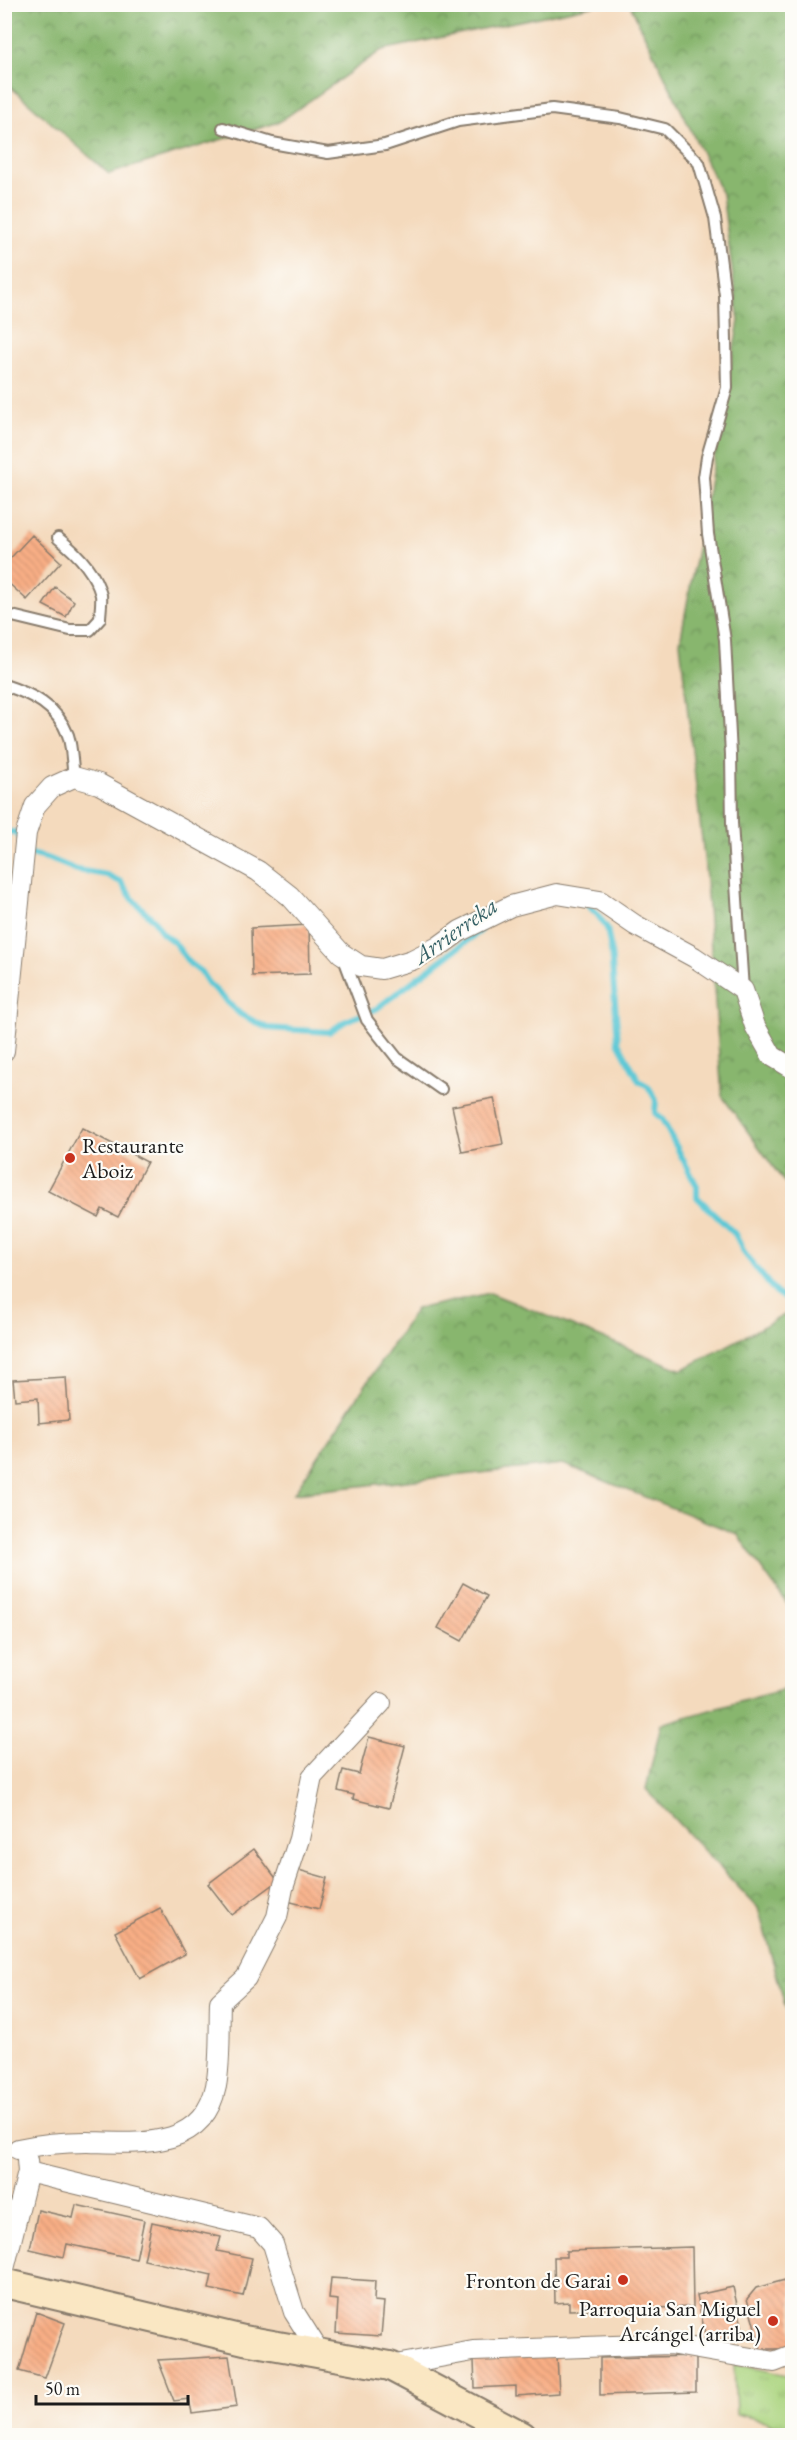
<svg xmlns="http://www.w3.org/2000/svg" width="797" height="2440" font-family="'EB Garamond',serif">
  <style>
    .forest { fill: url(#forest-crowns); stroke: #526945; stroke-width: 1.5 }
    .park { fill: url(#park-tufts); stroke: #64784e; stroke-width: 1.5 }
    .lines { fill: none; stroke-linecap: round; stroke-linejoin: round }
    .stream { stroke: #5dc8d5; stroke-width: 6 }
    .building { fill: url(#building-back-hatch) }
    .lane-casing { stroke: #887b6c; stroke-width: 14 }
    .street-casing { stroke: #887b6c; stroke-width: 22 }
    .secondary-casing { stroke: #887b6c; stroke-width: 32 }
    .lane { stroke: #fff; stroke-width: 10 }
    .street { stroke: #fff; stroke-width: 20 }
    .secondary { stroke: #fae7c3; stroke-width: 28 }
    .poi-dot { fill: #c8321e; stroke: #fdfcf7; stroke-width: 2 }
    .labels { text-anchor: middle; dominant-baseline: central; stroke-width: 4.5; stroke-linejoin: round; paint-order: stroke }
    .poi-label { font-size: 22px; fill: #1c1c1c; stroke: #fdfcf7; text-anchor: end }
    .water-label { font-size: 24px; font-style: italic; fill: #366166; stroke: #fdfcf7 }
  </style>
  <defs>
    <pattern id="forest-crowns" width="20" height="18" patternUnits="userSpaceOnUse" patternTransform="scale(1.5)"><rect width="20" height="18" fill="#88b66e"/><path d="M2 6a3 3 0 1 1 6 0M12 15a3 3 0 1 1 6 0" fill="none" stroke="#6e935a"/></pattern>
    <pattern id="park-tufts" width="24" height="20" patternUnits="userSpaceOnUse" patternTransform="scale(1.5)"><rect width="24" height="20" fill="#abd47f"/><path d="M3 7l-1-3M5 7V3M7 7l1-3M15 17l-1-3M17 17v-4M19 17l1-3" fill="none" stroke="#93b56d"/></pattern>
    <pattern id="building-back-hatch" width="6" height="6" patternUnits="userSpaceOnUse" patternTransform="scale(1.5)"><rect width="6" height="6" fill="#f8ae85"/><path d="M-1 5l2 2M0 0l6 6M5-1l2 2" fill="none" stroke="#d49572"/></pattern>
  </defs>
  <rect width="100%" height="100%" fill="#fdfcf7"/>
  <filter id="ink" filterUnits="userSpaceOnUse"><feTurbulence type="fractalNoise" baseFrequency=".0167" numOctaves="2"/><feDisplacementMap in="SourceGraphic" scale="12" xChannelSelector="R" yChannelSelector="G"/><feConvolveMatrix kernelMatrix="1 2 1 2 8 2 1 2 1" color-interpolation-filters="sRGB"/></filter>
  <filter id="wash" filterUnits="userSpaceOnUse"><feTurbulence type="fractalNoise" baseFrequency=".008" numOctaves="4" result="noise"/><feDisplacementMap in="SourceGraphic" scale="24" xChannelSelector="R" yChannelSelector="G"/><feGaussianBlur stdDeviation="1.35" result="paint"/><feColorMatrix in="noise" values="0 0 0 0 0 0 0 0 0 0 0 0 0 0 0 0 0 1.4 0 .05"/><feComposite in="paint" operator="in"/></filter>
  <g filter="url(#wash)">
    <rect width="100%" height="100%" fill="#f4dabd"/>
    <path class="forest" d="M 5,5 L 596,5 L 382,50 L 279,122 L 109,174 L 5,82 Z
      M 630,5 L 792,5 L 792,1193 L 722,1096 L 705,867 L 680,642 L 739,321 L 722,194 Z
      M 490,1293 L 682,1370 L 792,1311 L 792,1611 L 737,1534 L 563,1464 L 294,1493 L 416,1309 Z
      M 792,1687 L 792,2030 L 758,1908 L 646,1789 L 661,1724 Z"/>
    <path class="park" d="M 734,2364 L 792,2376 L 792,2433 L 765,2421 L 736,2414 Z"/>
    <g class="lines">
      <path class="stream" d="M 4,832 L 16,832 L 19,837
        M 28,850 L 31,854 L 50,859 L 77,870 L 107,875 L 121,882 L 135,902 L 154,920 L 162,933 L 174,942 L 190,964 L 201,972 L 208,983 L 240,1014 L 267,1028 L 329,1032 L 346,1021 L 376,1009 L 480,931
        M 588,906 L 597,914 L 607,928 L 611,950 L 618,1042 L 639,1081 L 648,1086 L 656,1100 L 655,1113 L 662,1119 L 697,1186 L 697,1197 L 735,1234 L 745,1254 L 776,1293 L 792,1303"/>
    </g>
    <g id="blocks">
      <path class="building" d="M 32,535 L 61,562 L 27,600 L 4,579 L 4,565 Z
        M 55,587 L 74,601 L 66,617 L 43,605 Z
        M 309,925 L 310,974 L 252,976 L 251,928 Z
        M 494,1098 L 503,1144 L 462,1152 L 452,1106 Z
        M 82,1128 L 147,1162 L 118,1217 L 102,1209 L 98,1217 L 48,1191 Z
        M 66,1377 L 69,1420 L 39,1423 L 38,1398 L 15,1400 L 13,1380 Z
        M 463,1583 L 487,1596 L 462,1641 L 438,1628 Z
        M 369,1737 L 405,1746 L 389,1808 L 353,1799 L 354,1795 L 338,1791 L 343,1770 L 359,1774 Z
        M 254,1849 L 278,1881 L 232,1915 L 208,1884 Z
        M 295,1869 L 327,1878 L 319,1909 L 287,1901 Z
        M 160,1908 L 185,1954 L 140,1979 L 115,1932 Z
        M 76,2205 L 144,2220 L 136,2259 L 67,2244 L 64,2257 L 30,2249 L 38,2210 L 73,2218 Z
        M 152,2222 L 221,2237 L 217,2251 L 252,2258 L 243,2296 L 209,2289 L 212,2275 L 144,2260 Z
        M 692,2247 L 693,2307 L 569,2310 L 569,2302 L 555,2303 L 554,2257 L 566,2257 L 566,2251 Z
        M 331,2278 L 375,2281 L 374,2301 L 384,2302 L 381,2336 L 336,2333 L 338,2300 L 329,2299 Z
        M 792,2278 L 792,2343 L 782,2349 L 761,2349 L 747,2299 L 756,2288 Z
        M 733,2287 L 744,2335 L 707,2343 L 697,2295 Z
        M 36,2312 L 65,2323 L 45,2378 L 19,2371 Z
        M 229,2356 L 237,2407 L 192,2413 L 189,2399 L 174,2401 L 158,2360 Z
        M 557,2356 L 559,2393 L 516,2396 L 516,2386 L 475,2388 L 474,2360 Z
        M 696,2356 L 696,2392 L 600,2395 L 600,2358 Z"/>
    </g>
  </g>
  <g filter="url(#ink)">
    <use href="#blocks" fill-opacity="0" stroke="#887b6c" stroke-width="1.5"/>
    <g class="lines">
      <g class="lane-casing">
        <path id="lane" d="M 223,128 L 272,143 L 328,153 L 385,145 L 458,121 L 552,109 L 620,118 L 665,129 L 699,163 L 715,218 L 725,295 L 727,388 L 707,457 L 704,477 L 708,534 L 725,640 L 731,755 L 732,823 L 743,990
          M 4,614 L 70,630 L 90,630 L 100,619 C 100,612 102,602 101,595 C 95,572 76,552 58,538
          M 4,685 C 32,694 57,706 68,735 C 72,747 72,764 74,777
          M 343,956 L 367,1020 L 397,1058 L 441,1089"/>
      </g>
      <g class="street-casing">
        <path id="street" d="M 4,1051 L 26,833 L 35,806 L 52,787 L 74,777 L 99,784 L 258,871 L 290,896 L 341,953 L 361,966 L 382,969 L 412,960 L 438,947 L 460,931 L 511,906 L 557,894 L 600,901 L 635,925 L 694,957 L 743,990 L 755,1026 L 772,1056 L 792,1068
          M 18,2149 C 41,2144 63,2142 87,2142 C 137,2143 203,2151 216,2086 C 221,2059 219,2029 220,2002 L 246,1978 L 277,1917 L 283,1888 L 299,1839 L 312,1777 L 381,1703
          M 28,2172 L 259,2228 L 273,2244 L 294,2312 L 320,2353
          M 4,2269 L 28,2172 L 27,2160
          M 390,2366 L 473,2351 L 669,2344 L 774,2362 L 792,2355"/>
      </g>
      <g class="secondary-casing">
        <path id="secondary" d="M 4,2283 L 244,2340 L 390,2366 L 522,2436"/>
      </g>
      <use href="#lane" class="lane"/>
      <use href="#street" class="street"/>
      <use href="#secondary" class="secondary"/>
    </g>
  </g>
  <g class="poi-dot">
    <circle cx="70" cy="1158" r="6"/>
    <circle cx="623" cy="2280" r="6"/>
    <circle cx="773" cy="2321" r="6"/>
  </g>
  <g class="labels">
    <g class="poi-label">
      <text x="82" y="1145" text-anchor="start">Restaurante<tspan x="82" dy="25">Aboiz</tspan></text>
      <text x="611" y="2280">Fronton de Garai</text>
      <text x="761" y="2308">Parroquia San Miguel<tspan x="761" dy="25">Arcángel (arriba)</tspan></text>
    </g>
    <g class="water-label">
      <text transform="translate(455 930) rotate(-35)">Arrierreka</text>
    </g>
  </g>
  <rect width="797" height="2440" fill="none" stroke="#fdfcf7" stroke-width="24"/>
  <path d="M36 2395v9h152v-9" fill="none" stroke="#1c1c1c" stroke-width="3"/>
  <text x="45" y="2395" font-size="18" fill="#1c1c1c" stroke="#fdfcf7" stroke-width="4.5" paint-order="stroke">50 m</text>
</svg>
